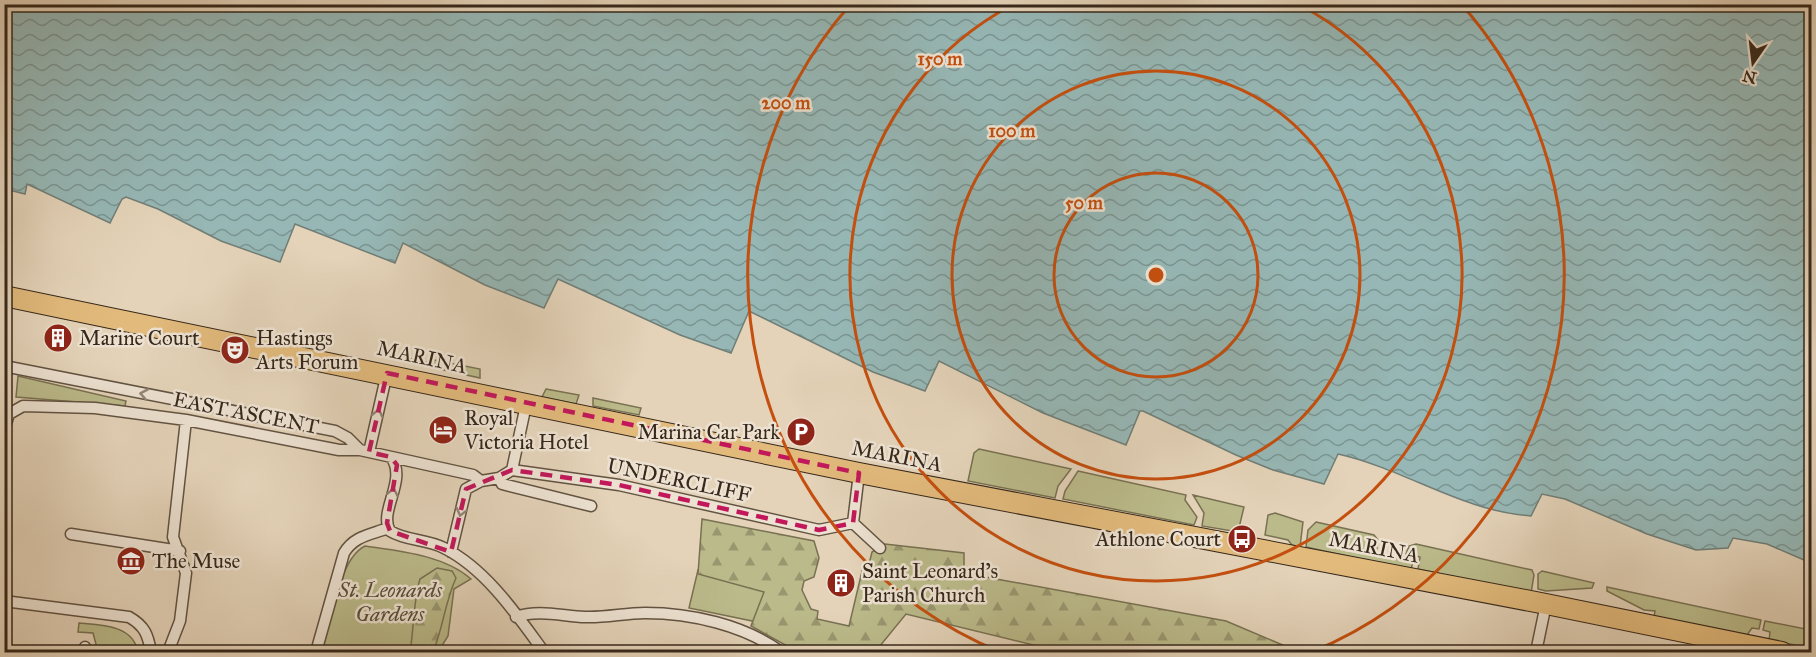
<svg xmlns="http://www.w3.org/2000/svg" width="1816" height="657" font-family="'IM FELL Great Primer',serif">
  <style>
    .green { fill: #bbba8a; stroke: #787152; stroke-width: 1.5 }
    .forest { fill: url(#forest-firs); stroke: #787152; stroke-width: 1.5 }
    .water { fill: url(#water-waves); stroke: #707e77; stroke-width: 1.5 }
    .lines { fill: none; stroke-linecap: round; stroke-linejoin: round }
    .street-casing { stroke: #625342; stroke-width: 13 }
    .highway-casing { stroke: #36281b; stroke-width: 22 }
    .street { stroke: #ede2d2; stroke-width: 10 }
    .highway { stroke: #e2ba7c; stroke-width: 20 }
    .oneway { stroke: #928576 }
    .marked { fill: none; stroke: #c2185b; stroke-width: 4.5; stroke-dasharray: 12 8; stroke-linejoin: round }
    .ring { fill: none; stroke: #c44f0f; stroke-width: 3 }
    .labels { text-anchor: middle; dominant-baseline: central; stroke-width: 5; stroke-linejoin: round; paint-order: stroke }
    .poi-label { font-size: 21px; fill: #36281b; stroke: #ede2d2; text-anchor: start }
    .street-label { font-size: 21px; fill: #36281b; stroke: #ede2d2 }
    .park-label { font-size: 21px; font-style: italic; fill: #574c37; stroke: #ede2d2 }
    .centre { fill: #c44f0f; stroke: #ede2d2; stroke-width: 3 }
    .ring-label { font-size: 18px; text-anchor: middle; font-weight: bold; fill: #c44f0f; stroke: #ede2d2; stroke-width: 5; stroke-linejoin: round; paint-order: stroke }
  </style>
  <defs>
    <pattern id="forest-firs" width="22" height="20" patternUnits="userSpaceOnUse" patternTransform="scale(1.5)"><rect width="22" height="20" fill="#bbba8a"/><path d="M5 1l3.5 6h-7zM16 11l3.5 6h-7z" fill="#999770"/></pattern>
    <pattern id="water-waves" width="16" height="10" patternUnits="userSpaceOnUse" patternTransform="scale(1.5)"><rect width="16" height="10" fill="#96b7b5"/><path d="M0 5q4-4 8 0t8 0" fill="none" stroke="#7b9592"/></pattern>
  </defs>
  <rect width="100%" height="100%" fill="#e4d3b9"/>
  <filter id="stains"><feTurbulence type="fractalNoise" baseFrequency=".00333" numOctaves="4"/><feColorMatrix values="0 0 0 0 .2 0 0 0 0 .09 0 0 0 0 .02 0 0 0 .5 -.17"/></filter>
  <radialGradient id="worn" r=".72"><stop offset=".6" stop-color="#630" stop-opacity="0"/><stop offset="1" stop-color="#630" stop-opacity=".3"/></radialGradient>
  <path class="green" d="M 404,357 L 427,362 L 430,359 L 480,369 L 480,378 L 403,361 Z
    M 18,376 L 126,401 L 125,406 L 16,397 Z
    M 546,389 L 579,395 L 576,404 L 542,397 Z
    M 593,398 L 641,408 L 639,415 L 593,406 Z
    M 979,449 L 1071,469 L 1058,486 L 1055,498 L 968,481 L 974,453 Z
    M 1078,471 L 1186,495 L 1185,500 L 1197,517 L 1194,525 L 1063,499 L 1065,491 Z
    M 1193,495 L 1244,507 L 1238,532 L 1202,526 L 1204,513 Z
    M 1275,513 L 1303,522 L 1300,547 L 1292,545 L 1288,540 L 1265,535 L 1268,515 Z
    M 1316,522 L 1374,535 L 1378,540 L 1376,554 L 1413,561 L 1411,570 L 1306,547 L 1308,530 Z
    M 1416,544 L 1532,570 L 1534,575 L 1531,593 L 1418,569 L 1420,557 L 1406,554 L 1409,546 Z
    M 365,546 C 399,551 444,555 471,579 L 454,589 L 448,636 L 438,652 L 322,652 C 329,626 339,558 365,546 Z
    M 698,570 L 766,590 L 762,623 L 689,608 Z
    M 1542,571 L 1594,583 L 1592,588 L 1546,591 L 1538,589 L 1538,574 Z
    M 1607,587 L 1761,620 L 1759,629 L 1752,628 L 1747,635 L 1654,617 L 1655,611 L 1644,610 L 1607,591 Z
    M 1765,621 L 1811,630 L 1811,648 L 1769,640 L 1770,632 L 1763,630 Z
    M 79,623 C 102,625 133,625 138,652 L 95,652 L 97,648 L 93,633 L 78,632 Z"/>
  <path class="forest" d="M 702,519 L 814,541 L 819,558 L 814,577 L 804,581 L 802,590 L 811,609 L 818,611 L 817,619 L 849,626 L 864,563 L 869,564 L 872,552 L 885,544 L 964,553 L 964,573 L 1226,621 L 1299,652 L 1062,652 L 906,614 L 875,652 L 798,652 L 751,626 L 764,592 L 698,574 Z
    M 437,568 L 452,571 L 456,578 C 445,602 443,628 433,652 L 410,652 C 414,628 413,603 420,579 Z"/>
  <path class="water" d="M 5,4 L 1811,5 L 1811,563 L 1767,544 L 1733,538 L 1728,548 L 1696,550 L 1647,534 L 1565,499 L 1542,494 L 1531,516 C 1461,511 1405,469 1338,454 L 1324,484 L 1273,470 L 1236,455 L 1143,411 L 1140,411 L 1126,445 L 1043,413 L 939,361 L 925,391 L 873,372 L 749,311 L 731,353 L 680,335 L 558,279 L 544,308 L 485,285 L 403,243 L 395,263 L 295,224 L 280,262 L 221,241 L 158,209 L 126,197 L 122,199 L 110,223 L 27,184 L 25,194 L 5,189 Z"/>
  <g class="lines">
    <g class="street-casing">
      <path id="street" d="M 4,366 L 335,431 L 348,438 L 360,450
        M 4,430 L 9,414 L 23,406 L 95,408 L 186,420 L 339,450 L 360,450 L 473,475 L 481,481
        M 369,452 L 387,373
        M 391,457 C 408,480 378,511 390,531 C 406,541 427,539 444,548 C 486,569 517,615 544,652
        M 512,470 L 526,405
        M 859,473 L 853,523 L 880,548
        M 499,478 L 512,470 L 619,485 L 819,530 L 853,523
        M 71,534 L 180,551
        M 451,552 L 466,489 L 481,481 L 499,478 L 502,484 L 591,506
        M 4,601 L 129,617 C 145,626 148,635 151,652
        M 516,617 C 538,609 562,616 585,617 C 605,618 625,613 645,613 C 691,613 744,625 781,652
        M 85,652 L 85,647
        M 168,652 L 180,621 L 186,573 L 173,537 L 186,420
        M 316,652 L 344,553 C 354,536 370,535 388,528
        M 1536,652 L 1546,604"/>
    </g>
    <g class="highway-casing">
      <path id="highway" d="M 4,296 L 859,473 L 1546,604 L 1782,652"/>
    </g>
    <use href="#street" class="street"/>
    <use href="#highway" class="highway"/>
  </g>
  <defs><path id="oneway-chevron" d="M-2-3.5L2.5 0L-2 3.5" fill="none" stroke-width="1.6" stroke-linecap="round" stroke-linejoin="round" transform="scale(1.5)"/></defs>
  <g class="oneway">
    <use href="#oneway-chevron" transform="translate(144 394) rotate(-170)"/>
    <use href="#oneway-chevron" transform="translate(378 413) rotate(-77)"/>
    <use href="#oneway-chevron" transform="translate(393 492) rotate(-78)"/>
    <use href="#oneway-chevron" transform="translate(461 512) rotate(104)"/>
  </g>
  <path class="marked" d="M 387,373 L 859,473 L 853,523 L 819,530 L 619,485 L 512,470 L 466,489 L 451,552 L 390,531 L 387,523 L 397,465 L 391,457 L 369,452 Z"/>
  <g class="ring">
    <circle cx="1156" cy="275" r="102"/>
    <circle cx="1156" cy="275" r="204"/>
    <path d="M1300 5A306 306 0 1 1 1012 5"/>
    <path d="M1000 652A408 408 0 0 1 850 5M1462 5A408 408 0 0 1 1312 652"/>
  </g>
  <defs>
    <g id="building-disc" transform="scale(1.5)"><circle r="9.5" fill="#8f2418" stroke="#ede2d2"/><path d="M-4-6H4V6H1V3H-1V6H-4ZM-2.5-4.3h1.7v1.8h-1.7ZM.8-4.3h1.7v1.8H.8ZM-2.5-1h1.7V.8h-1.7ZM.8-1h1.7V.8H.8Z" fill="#fff"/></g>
    <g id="theatre-disc" transform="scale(1.5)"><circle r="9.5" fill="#8f2418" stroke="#ede2d2"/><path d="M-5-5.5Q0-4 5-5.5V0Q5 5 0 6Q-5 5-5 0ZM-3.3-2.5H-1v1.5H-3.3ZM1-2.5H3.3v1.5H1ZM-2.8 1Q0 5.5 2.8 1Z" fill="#fff"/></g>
    <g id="hotel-disc" transform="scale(1.5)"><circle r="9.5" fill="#8f2418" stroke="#ede2d2"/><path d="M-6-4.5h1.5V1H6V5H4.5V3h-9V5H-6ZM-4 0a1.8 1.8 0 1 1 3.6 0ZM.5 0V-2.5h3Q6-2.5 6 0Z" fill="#fff"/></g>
    <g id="parking-disc" transform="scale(1.5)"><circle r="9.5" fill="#8f2418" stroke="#ede2d2"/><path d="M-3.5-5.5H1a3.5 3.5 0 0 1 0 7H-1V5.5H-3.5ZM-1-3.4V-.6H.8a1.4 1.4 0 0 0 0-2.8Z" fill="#fff"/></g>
    <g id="bus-disc" transform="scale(1.5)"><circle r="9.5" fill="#8f2418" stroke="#ede2d2"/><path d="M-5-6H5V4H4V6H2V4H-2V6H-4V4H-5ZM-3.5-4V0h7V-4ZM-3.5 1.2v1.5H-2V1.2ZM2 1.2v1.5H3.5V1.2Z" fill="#fff"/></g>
    <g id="museum-disc" transform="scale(1.5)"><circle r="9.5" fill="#8f2418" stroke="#ede2d2"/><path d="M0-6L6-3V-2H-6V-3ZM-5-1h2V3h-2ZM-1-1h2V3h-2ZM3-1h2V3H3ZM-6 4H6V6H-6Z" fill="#fff"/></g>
  </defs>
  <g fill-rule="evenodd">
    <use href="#building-disc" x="58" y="338"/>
    <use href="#theatre-disc" x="235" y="350"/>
    <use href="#hotel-disc" x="443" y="430"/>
    <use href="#parking-disc" x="801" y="432"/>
    <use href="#bus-disc" x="1242" y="539"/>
    <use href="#museum-disc" x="131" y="561"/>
    <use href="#building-disc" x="841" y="583"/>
  </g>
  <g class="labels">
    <g class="poi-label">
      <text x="79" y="338">Marine Court</text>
      <text x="256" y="338">Hastings<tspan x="256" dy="24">Arts Forum</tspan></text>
      <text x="464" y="418">Royal<tspan x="464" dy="24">Victoria Hotel</tspan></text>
      <text x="780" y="432" text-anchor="end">Marina Car Park</text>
      <text x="1221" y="539" text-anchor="end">Athlone Court</text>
      <text x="152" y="561">The Muse</text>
      <text x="862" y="571">Saint Leonard's<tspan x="862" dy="24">Parish Church</tspan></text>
    </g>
    <g class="street-label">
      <text transform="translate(422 357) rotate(12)">MARINA</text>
      <text transform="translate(246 413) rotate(11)">EAST ASCENT</text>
      <text transform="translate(897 456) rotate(11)">MARINA</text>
      <text transform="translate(679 480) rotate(12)">UNDERCLIFF</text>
      <text transform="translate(1374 547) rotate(11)">MARINA</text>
    </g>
    <g class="park-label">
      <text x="390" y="590">St. Leonards<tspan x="390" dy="24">Gardens</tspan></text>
    </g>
  </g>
  <circle cx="1156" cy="275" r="9" class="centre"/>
  <g class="ring-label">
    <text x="940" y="65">150 m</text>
    <text x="786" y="109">200 m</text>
    <text x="1012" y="137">100 m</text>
    <text x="1084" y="209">50 m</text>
  </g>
  <rect width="1816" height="657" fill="none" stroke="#e4d3b9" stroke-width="24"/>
  <rect x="6" y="6" width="1804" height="645" fill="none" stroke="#36281b" stroke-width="3"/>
  <rect x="12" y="12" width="1792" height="633" fill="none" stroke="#36281b" stroke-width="1.5"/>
  <g transform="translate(1753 63) rotate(194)" stroke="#ede2d2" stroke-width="4.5" paint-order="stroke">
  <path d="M0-4.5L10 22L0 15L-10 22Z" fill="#36281b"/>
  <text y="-9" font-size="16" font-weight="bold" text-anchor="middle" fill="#36281b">N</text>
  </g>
  <rect width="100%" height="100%" filter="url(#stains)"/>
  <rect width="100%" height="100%" fill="url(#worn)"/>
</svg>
